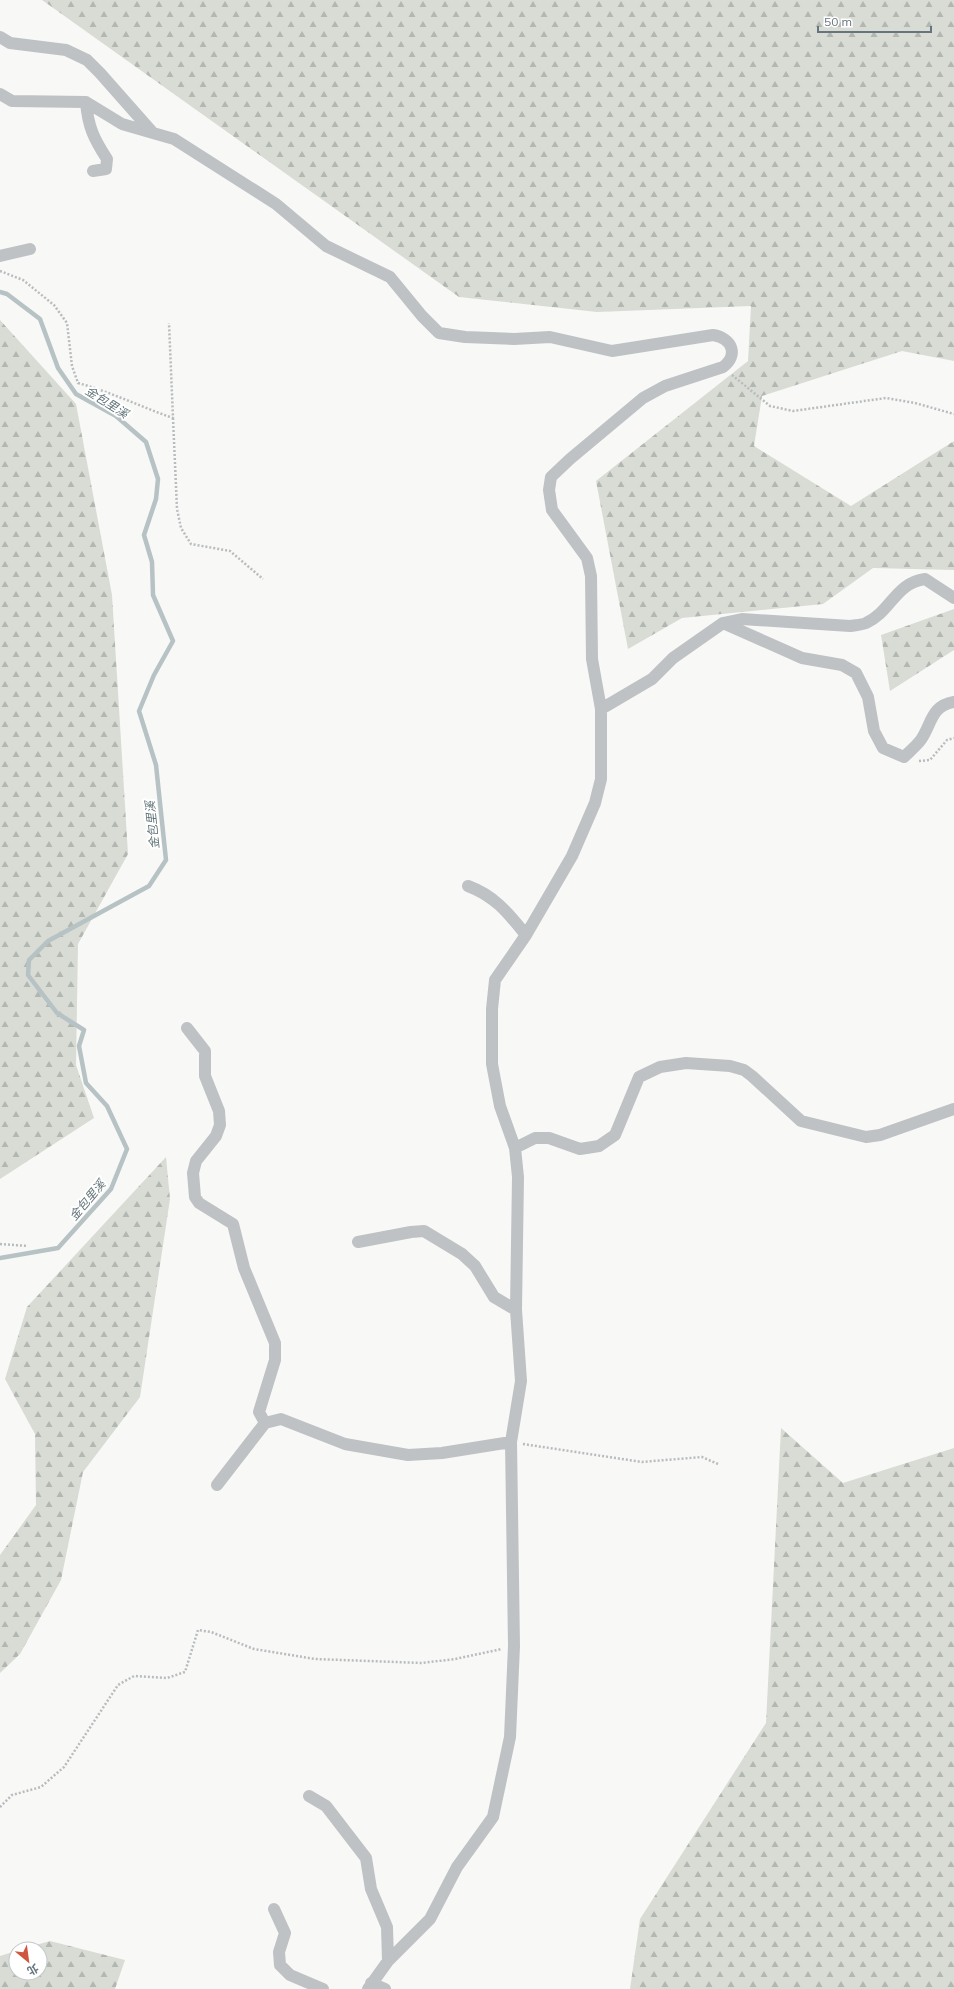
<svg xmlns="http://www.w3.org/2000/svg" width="954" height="1989" font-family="Mulish,'Noto Sans TC',sans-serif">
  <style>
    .forest { fill: url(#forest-firs) }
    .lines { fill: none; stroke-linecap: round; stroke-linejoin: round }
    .stream { stroke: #b7c2c5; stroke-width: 4.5 }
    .path { stroke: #b8bcbe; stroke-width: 2.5; stroke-dasharray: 2 2; stroke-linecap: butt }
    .minor { stroke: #bec2c5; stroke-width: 12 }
    .labels { text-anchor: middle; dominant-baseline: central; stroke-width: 4; stroke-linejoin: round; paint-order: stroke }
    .water-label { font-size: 12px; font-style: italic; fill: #617378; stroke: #fff }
  </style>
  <defs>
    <pattern id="forest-firs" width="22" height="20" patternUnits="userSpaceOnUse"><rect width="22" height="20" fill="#d8dcd5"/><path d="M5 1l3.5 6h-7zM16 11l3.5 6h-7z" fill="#b3b7b2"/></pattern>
  </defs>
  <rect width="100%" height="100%" fill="#f8f8f6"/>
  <path class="forest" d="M 42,0 L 954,0 L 954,361 L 902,351 L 762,396 L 754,446 L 851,506 L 954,441 L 954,570 L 873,568 L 823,604 L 682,618 L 628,649 L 596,481 L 748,361 L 751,306 L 597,312 L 459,297 Z
    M 0,320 L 76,404 L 112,595 L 128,854 L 78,944 L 76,1065 L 94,1118 L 0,1179 Z
    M 954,609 L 954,650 L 890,691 L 881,635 Z
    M 166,1157 L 170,1199 L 140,1397 L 83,1472 L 61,1580 L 20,1654 L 0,1673 L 0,1555 L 36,1505 L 35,1434 L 5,1379 L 27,1307 Z
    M 781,1428 L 843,1483 L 954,1448 L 954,1989 L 630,1989 L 640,1919 L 766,1723 Z
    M 50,1941 L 125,1960 L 115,1989 L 0,1989 L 0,1956 L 16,1951 L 16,1973 L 40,1973 L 40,1949 L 22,1949 Z"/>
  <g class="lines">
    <path class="stream" d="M 0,292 L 7,294 L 40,319 L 58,368 L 76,394 L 116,416 L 146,442 L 158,479 L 156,499 L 144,535 L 152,562 L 153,595 L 173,641 L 154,675 L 139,711 L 156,765 L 166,860 L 149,886 L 48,941 L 29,960 L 28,975 L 57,1013 L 84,1030 L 79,1046 L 86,1083 L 107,1106 L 127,1149 L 111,1189 L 58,1248 L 0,1258"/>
    <path class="path" d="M 0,271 L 23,280 L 54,305 L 67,323 L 72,366 L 78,383 C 111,392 141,407 173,418 L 169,323
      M 732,375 L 770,406 L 793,411 L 886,398 L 915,403 L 954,414
      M 173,418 L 177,509 L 181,528 L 191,544 L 230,551 L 263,579
      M 919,761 L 930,760 L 947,740 L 954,738
      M 0,1244 L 28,1246
      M 523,1444 L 642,1462 L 702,1457 L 718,1464
      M 0,1807 L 12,1795 L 41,1787 L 64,1767 L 118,1685 L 134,1676 L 167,1678 L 185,1672 L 198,1630 L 211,1632 L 254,1649 L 315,1659 L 422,1663 L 455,1659 L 502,1649"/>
    <path class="minor" d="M 0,37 L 10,43 L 66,50 L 87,60 L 100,73 L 153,133 L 174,139 L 276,204 L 326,246 L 390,277 L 422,316 L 439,333 L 465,337 L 514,339 L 550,337 L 612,351 L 713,335 C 732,338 739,355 723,367 L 665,386 L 643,398 L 570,459 L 551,477 L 549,490 L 552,510 L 587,558 L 591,576 L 592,659 L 601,709 L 601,779 L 595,803 L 572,856 L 526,935 L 495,980 L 492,1009 L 492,1064 L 500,1106 L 515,1148 L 518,1177 L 516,1310 L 521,1381 L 511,1442 L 514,1646 L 510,1737 L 493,1817 L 457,1867 L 430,1919 L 388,1961 L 368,1989
      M 0,94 L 12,101 L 86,102 L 122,124 L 153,133
      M 86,102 C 88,127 94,139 107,159 L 106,169 L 93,171
      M 0,256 L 30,249
      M 723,623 L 742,619 L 850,626 C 855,625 862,625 866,623 C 891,612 895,583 925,579 L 954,598
      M 601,709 L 652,679 L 673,658 L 723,623 L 802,658 L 842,665 L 856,673 L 868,697 L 874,731 L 883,748 L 904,757 C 909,752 915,747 920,741 C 932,725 930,706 954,702
      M 468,886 C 495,896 508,913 526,935
      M 187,1028 L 205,1051 L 205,1076 L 219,1111 L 220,1125 L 216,1136 L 196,1161 L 193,1173 L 195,1197 L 199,1203 L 233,1224 L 244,1268 L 275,1343 L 275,1360 L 259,1412 L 265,1423 L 281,1419 L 345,1444 L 408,1455 L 442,1453 L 511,1442
      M 515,1148 L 535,1138 L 549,1138 L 580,1149 L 599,1146 L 615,1135 L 639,1077 L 660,1067 L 686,1063 L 730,1066 L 744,1070 L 752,1076 L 801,1121 L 866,1137 L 880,1135 L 954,1109
      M 358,1242 L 411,1232 L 424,1231 L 462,1254 L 475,1266 L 494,1297 L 516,1310
      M 217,1485 L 265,1423
      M 309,1796 L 326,1806 L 366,1858 L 371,1889 L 387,1927 L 388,1961
      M 274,1909 L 285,1933 L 279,1952 L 280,1965 L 290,1975 L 323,1989
      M 371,1983 L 385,1989"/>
  </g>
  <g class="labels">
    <g class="water-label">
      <text transform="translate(107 402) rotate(32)">金包里溪</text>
      <text transform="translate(152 825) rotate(-96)">金包里溪</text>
      <text transform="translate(87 1200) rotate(-50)">金包里溪</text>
    </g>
  </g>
  <g transform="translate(28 1961) rotate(151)"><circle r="19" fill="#ffffff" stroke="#c2c8cb"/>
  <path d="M0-3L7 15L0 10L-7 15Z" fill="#cf563f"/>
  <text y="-6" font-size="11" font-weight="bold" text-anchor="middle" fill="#66757d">北</text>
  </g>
  <path d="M818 26v6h113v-6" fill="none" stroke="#66757d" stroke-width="2"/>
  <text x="824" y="26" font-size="12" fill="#66757d" stroke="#ffffff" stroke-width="3" paint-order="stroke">50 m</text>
</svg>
